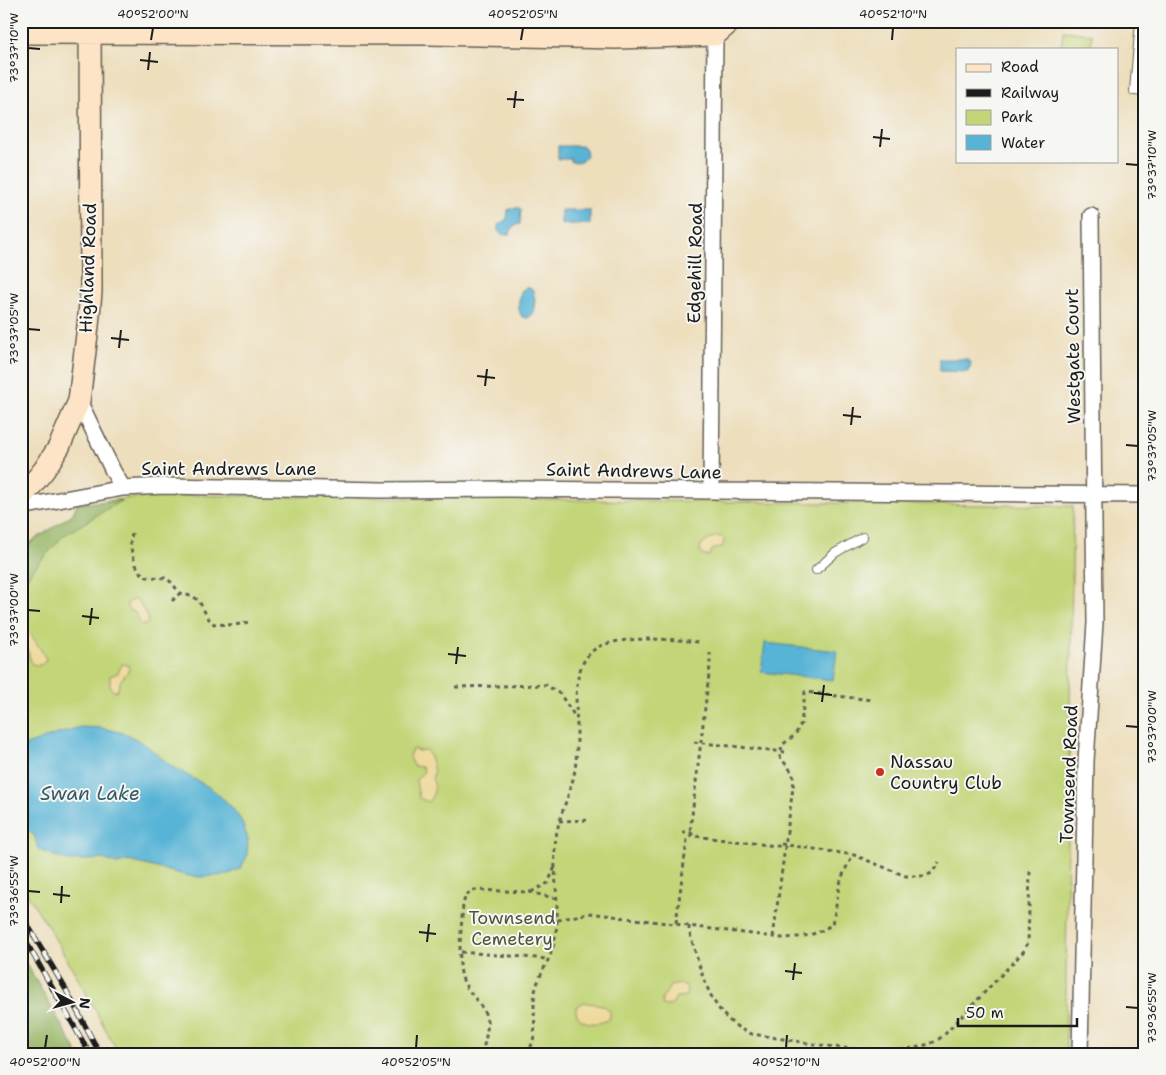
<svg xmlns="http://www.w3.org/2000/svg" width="1166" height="1075" font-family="'Shantell Sans',sans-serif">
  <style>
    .green { fill: #c2d578; stroke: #6f784a }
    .forest { fill: #99b668; stroke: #5a6942 }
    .sand { fill: #eeda9e; stroke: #857b5d }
    .water { fill: #58b4d6; stroke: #3a6879 }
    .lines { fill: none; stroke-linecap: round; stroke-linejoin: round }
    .lane-casing { stroke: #656054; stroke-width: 10 }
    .street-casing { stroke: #656054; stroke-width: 18 }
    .secondary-casing { stroke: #656054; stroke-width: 24 }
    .path { stroke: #656054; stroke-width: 3; stroke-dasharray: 4 4; stroke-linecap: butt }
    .lane { stroke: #fff; stroke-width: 8 }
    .street { stroke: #fff; stroke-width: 15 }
    .secondary { stroke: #fee4c6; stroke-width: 21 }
    .rail-casing { stroke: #1c1c1c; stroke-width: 5.5 }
    .rail { stroke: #f6f6f2; stroke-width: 4; stroke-dasharray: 11; stroke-linecap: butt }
    .ticks { fill: none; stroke: #1c1c1c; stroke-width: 2 }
    .poi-dot { fill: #c8321e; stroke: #f6f6f2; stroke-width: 2 }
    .labels { text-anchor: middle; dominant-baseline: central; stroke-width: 4; stroke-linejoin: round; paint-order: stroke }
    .street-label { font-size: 18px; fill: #1c1c1c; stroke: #f6f6f2 }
    .poi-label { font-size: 18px; fill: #1c1c1c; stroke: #f6f6f2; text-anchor: start }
    .park-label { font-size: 18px; fill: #4e5438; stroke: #f6f6f2 }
    .water-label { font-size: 19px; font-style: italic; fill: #345966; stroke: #f6f6f2 }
    .neatline { fill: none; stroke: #1c1c1c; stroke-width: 2 }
    .ticks-label { font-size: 12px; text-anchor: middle; fill: #1c1c1c }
  </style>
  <rect width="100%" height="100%" fill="#f6f6f2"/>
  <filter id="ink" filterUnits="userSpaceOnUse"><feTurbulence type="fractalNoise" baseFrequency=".02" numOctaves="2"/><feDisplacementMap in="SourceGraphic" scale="10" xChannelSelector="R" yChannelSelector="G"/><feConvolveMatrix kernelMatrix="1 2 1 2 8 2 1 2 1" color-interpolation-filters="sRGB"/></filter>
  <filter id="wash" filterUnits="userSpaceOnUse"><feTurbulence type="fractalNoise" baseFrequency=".0096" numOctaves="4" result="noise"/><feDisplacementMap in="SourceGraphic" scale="20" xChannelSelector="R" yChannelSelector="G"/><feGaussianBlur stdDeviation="1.12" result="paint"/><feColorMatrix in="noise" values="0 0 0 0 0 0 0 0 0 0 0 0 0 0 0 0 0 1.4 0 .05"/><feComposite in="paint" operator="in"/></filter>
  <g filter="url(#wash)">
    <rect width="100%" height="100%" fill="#eddebc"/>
    <path class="green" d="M 1063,31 L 1092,34 L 1091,49 L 1061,49 Z
      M 164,495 L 1073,506 L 1066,974 L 1066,1054 L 119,1054 C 88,997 58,939 21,885 L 21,549 L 73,514 L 77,504 Z"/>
    <path class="forest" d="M 122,500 L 63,536 L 31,572 L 21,588 L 21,549 L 73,514 L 77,504 Z
      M 21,954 L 78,1054 L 21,1054 Z"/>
    <path class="sand" d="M 716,536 L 722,537 L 724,539 L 723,547 L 712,550 L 709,556 L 703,556 L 700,551 L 701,545 Z
      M 134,599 L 138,600 L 148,618 L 148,623 L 145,625 L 140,624 L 137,614 L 127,608 L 127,603 Z
      M 24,627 C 28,629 45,655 46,660 L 41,665 L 35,665 L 31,663 L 28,651 L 21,642 L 21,628 Z
      M 122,664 L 128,665 L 129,670 L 121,680 L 117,691 L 113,691 L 110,687 L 110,676 L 118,673 Z
      M 414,749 L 418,751 L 426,750 C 431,757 436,771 432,779 C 437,786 434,795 428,802 L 419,798 L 416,780 L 424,771 L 422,767 L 413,766 L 409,757 L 411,751 Z
      M 681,984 L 685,985 L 687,988 L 686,996 L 676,997 L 672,1005 L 667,1006 L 662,1005 L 662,999 L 670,986 Z
      M 584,1002 C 593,1005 602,1002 610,1011 L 610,1018 C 599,1027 574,1025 576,1007 Z"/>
    <path class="water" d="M 558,146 L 582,146 L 586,149 L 587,155 L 581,162 L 571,162 L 571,159 L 558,159 Z
      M 516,207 L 521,209 L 520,224 L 513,226 L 510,234 L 503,235 L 498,231 L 498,225 L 507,219 L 508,210 Z
      M 561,210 L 590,210 L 590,224 L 561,224 Z
      M 527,287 L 533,290 L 535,300 L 533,314 L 528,318 L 522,317 C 517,310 518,297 522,290 Z
      M 940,359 L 968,359 L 968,362 L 971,362 L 970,369 L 968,369 L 968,372 L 940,371 Z
      M 765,643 L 837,651 L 833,680 L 761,672 Z
      M 80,727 L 102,728 L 127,734 L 146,745 L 171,766 L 212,789 L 231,806 L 241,820 L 248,839 L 247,856 L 241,868 L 236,871 L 226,875 L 201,877 L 189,876 L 129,861 L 117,864 L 103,859 L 69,861 L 39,850 L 34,835 L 21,826 L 21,747 L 45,738 Z"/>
  </g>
  <g filter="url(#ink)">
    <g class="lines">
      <g class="lane-casing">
        <path id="lane" d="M 1140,21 L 1134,91 L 1145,92
          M 816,570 L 835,553 L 863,537"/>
      </g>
      <g class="street-casing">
        <path id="street" d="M 79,401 L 113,471 L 123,488
          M 711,491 L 715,35
          M 21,507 L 123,488 L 164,486 L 382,490 L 506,489 L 1145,495
          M 1080,1054 L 1086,761 L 1095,623 L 1091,216"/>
      </g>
      <g class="secondary-casing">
        <path id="secondary" d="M 21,33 L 429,34 L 616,38 L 715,35 L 731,21
          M 21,498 L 44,470 L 59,447 L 79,401 L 88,326 L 91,292 L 90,21"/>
      </g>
      <path class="path" d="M 132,533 L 130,545 L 135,563 L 140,572 L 147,577 L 165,578 L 171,582 L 180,593 L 194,597 L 199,601 L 208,618 L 214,624 L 235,625 L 249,622
        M 172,601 L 180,593
        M 455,687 L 546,685 L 560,694 L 576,718
        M 694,742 L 785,752
        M 559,821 L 591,820
        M 682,832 L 690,832 L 694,836 L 785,847
        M 781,844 L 854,855 L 906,876 L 925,876 L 932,873 L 939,862
        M 531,892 L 548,883 L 555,867
        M 558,920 L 589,913 L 782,938 C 801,937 817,936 832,924 C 840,895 835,882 854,855
        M 676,923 L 687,840 L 692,834 L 690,832 L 710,666 L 710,653
        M 689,926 L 689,931 C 701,969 709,1019 752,1034 C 801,1041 889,1062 934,1042 C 938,1040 943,1036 946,1033 L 1023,952 L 1028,943 L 1030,871
        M 773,937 L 794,780 L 792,772 L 780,757 L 782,745 L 795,735 L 801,724 L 805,692 L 871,700
        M 461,952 L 548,959
        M 531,1048 L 535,1054
        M 482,1054 C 484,1043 490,1027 486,1016 C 481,1001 466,992 462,977 C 457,962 462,922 463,904 L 466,895 L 474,890 L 530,892 L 557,899
        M 526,1054 C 541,1037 531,1012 535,992 C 538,976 549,962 553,947 C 563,910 551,874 556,837 C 559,816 569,797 574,775 C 577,760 577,743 577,726 C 576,702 572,665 595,649 C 615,635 675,639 699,642"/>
      <use href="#lane" class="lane"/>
      <use href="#street" class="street"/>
      <use href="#secondary" class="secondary"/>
      <g class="rail-casing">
        <path id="rail" d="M 21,914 L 65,988 L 100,1054
          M 21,933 L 90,1054"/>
      </g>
      <use href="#rail" class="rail"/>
    </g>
  </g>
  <path class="ticks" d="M 151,40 L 153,28M 521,40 L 523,28M 892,40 L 893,28M 28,48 L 40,49M 140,60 L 158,62M 148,70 L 150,52M 507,99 L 524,100M 514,108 L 516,91M 873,137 L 890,139M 880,147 L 882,129M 1126,164 L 1138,165M 28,329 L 40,330M 111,338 L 129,340M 119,348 L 121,330M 477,376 L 495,378M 485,386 L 487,369M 843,415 L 861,417M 851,425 L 853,407M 1126,445 L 1138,446M 28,610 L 40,611M 82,616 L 99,618M 90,625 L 92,608M 448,654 L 466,656M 456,664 L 458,647M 814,693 L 832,695M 822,702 L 824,685M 1126,726 L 1138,727M 28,891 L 40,892M 53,894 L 70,896M 61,903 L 62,886M 419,932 L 436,934M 427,942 L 429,924M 785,971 L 802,973M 793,980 L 795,963M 1126,1007 L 1138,1008M 45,1048 L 47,1035M 416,1048 L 417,1035M 786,1048 L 787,1035"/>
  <circle class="poi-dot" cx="880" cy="772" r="5"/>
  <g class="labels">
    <g class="street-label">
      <text transform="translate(695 263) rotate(-89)">Edgehill Road</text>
      <text transform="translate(88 268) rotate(-88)">Highland Road</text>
      <text transform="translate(1073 356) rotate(-91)">Westgate Court</text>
      <text x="229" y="469">Saint Andrews Lane</text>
      <text transform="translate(634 471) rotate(1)">Saint Andrews Lane</text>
      <text transform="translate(1069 774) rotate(-88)">Townsend Road</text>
    </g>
    <g class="poi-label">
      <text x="890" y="762">Nassau<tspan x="890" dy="21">Country Club</tspan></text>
    </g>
    <g class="park-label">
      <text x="512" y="918">Townsend<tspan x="512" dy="21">Cemetery</tspan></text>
    </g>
    <g class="water-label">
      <text x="90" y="793">Swan Lake</text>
    </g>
  </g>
  <rect width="1166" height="1075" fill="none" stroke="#f6f6f2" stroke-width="55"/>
  <rect x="956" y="48" width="162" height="115" fill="#f6f6f2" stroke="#9f9f9c"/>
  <rect x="966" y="64" width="25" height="8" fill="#fee4c6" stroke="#9f9f9c"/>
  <text x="1001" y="72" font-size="15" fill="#1c1c1c">Road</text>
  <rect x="966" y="89" width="25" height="8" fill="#1c1c1c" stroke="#9f9f9c"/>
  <text x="1001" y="98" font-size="15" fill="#1c1c1c">Railway</text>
  <rect x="966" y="110" width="25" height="15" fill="#c2d578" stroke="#9f9f9c"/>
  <text x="1001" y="122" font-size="15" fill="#1c1c1c">Park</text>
  <rect x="966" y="135" width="25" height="15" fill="#58b4d6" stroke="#9f9f9c"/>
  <text x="1001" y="148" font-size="15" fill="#1c1c1c">Water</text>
  <g transform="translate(72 1002) rotate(96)" stroke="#f6f6f2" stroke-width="4" paint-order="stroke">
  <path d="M0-4L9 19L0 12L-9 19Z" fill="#1c1c1c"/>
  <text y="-8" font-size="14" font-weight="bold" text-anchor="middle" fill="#1c1c1c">N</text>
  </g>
  <path d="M958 1018v8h119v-8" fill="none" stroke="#1c1c1c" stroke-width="2.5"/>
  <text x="966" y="1018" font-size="15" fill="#1c1c1c" stroke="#f6f6f2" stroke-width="4" paint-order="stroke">50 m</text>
  <rect x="28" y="28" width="1110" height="1020" class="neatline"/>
  <g class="ticks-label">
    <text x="153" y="18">40°52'00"N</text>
    <text x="523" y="18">40°52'05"N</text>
    <text x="893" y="18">40°52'10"N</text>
    <text transform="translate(14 48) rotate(-90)" y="4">73°37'10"W</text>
    <text transform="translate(1152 165) rotate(-90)" y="4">73°37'10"W</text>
    <text transform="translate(14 329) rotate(-90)" y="4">73°37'05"W</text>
    <text transform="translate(1152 446) rotate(-90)" y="4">73°37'05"W</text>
    <text transform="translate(14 610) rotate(-90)" y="4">73°37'00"W</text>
    <text transform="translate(1152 727) rotate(-90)" y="4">73°37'00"W</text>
    <text transform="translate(14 891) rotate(-90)" y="4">73°36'55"W</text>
    <text transform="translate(1152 1008) rotate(-90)" y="4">73°36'55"W</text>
    <text x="45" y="1066">40°52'00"N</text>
    <text x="416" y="1066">40°52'05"N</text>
    <text x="786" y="1066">40°52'10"N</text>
  </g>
</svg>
